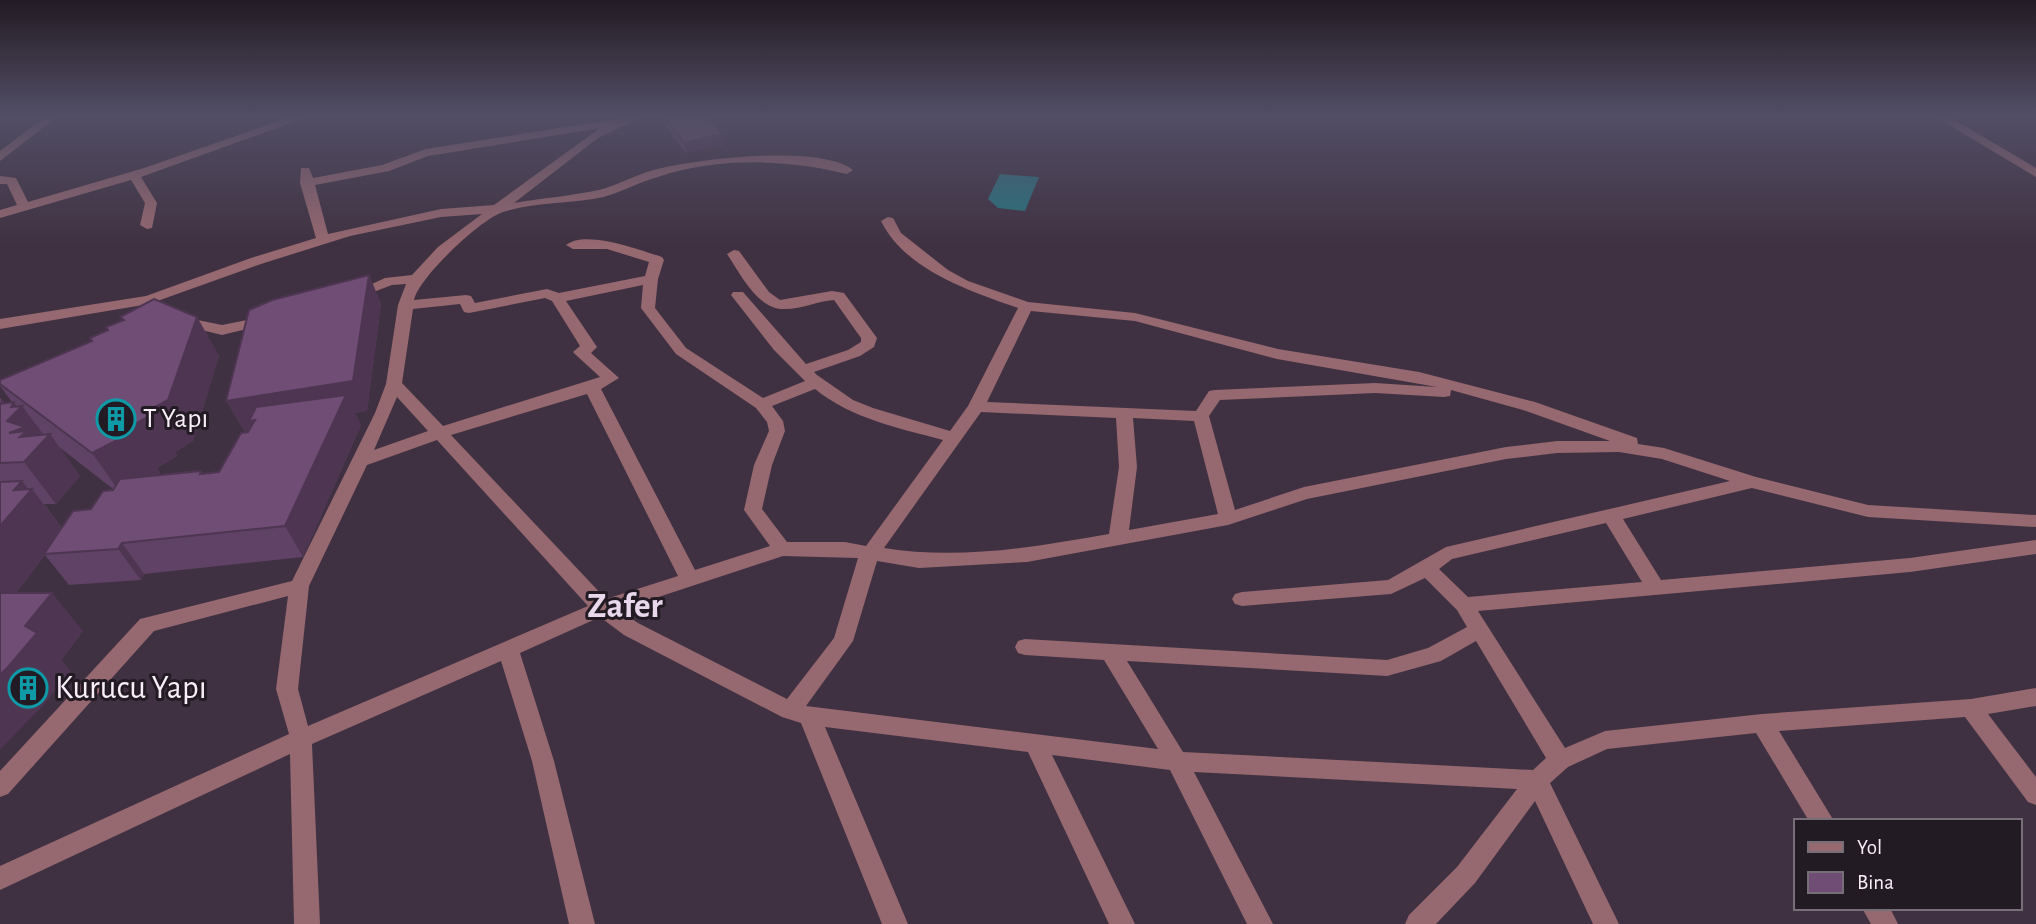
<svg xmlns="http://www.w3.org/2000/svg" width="2036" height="924" font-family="'Alegreya Sans',sans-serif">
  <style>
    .water { fill: #287580 }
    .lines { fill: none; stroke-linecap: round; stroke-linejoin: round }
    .minor { fill: #966870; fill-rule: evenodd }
    .wall { fill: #5f4265; fill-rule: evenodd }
    .shaded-wall { fill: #4e3652 }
    .building { fill: #6f4d75; stroke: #4e3652; stroke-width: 2 }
    .labels { text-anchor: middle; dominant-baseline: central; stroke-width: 6; stroke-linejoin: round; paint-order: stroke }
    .poi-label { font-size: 28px; fill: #f7eef8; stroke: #221b23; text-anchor: start }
    .near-poi-label { font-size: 33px; fill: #f7eef8; stroke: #221b23; text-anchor: start }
    .district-label { font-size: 35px; font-weight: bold; fill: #e9d7ec; stroke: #221b23 }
  </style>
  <rect width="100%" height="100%" fill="#3f3141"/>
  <path class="water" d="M 1000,174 L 1039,177 L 1025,211 L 998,208 L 988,199 Z"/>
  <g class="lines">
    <path class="minor" d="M 0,116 L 58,116 L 0,161 L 0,151 L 41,120 L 0,120 Z
      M 293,116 L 310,116 L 141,177 L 157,203 L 152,228 L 147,229 L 140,225 L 145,203 L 131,180 L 0,218 L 0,210 L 17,205 L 7,184 L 0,184 L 0,176 L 16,178 L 28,202 L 144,168 Z
      M 628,116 L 645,116 L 598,138 L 514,203 C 542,198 571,196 599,190 C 618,185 635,175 654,170 C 694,159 821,144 853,170 L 847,174 C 787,159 718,157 658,177 C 639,182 622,192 603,197 C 571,204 534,202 503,212 C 481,219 419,277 414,300 L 466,295 L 471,296 L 475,303 L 547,289 L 559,293 L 645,276 L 649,262 L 607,249 L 573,249 L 566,245 C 585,229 640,250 662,257 L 664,260 L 658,279 L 655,308 L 686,348 L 763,398 L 805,381 L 774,350 L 731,295 L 733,292 L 743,292 L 806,364 L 848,350 L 861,342 L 861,338 L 834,300 C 818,301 802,309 785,309 C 758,311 740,273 727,254 L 734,250 L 739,251 L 769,292 L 780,300 L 832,291 L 844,293 L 877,338 L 874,347 L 860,356 L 814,372 L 817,375 L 853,400 L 873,408 L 950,431 L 968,406 L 1018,308 C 970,291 905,270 881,221 L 888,217 L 893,218 L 901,233 L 948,270 L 968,281 L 1028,302 L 1135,313 L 1278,349 L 1419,372 L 1535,402 L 1637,438 L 1638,444 L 1664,448 L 1756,477 L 1868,505 L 2036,515 L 2036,527 L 1868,517 L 1752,488 L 1623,519 L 1661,580 L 1910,558 L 2036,540 L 2036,554 L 1910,572 L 1478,611 L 1565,748 L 1605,731 L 1762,714 L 1971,699 L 2036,688 L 2036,706 L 1988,714 L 2036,777 L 2036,805 L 2028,802 L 1965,717 L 1779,731 L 1834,821 L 1809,821 L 1756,733 L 1607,749 L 1568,767 L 1550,783 L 1619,924 L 1593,924 L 1535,801 L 1475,883 L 1436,924 L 1405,924 L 1409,915 L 1457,867 L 1517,789 L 1194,772 L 1273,924 L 1247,924 L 1170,770 L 1052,755 L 1135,924 L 1109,924 L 1028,752 L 825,727 L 908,924 L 882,924 L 801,723 L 782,717 L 624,635 L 600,617 L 520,653 L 554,761 L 595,924 L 569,924 L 532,761 L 501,661 L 312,744 L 320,924 L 294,924 L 290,754 L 0,890 L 0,866 L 289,734 L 276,689 L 288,596 L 154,631 L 8,794 L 0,797 L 0,771 L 140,619 L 292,581 L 375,413 L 386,384 L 398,305 L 406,284 L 392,285 L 355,299 L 348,295 L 385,278 L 412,275 L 438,247 L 482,214 L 441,217 L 350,236 L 261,264 L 149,304 L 0,329 L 0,319 L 146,296 L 251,258 L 316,238 L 300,183 L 301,168 L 309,168 L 313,178 L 382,165 L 426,149 L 610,120 L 615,121 ZM 600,128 L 494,205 L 441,209 L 328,234 L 315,185 L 389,171 L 428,156 ZM 643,285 L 641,308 L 676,354 L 756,408 L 767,422 L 769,431 L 754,465 L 744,510 L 770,546 L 695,570 L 601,389 L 619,378 L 591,353 L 597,347 L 566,301 ZM 545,298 L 552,301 L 580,346 L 573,352 L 576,355 L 600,377 L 443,426 L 402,383 L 413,309 L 460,304 L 464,312 L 469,313 ZM 1031,311 L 1135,321 L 1277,359 L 1437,387 L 1375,383 L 1215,390 L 1209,391 L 1196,411 L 987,402 ZM 815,389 C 852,419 899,428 943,440 L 866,546 L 845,542 L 787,542 L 762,509 L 772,465 L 785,431 L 783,421 L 772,406 ZM 1451,390 L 1523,410 L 1610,441 L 1557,441 L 1506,447 L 1304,487 L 1235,510 L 1209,416 L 1220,400 L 1375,393 L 1444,397 L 1450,396 ZM 587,394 L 678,576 L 606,599 L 451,435 ZM 397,397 L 428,431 L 374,450 ZM 981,412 L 1116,418 L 1119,467 L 1109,534 C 1035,547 959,560 884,548 ZM 1133,418 L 1194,421 L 1218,514 L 1129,530 L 1137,467 ZM 437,440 L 588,606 L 308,726 L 298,689 L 309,586 L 367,465 ZM 1619,452 L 1662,459 L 1730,481 L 1446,547 L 1388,580 L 1242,592 L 1235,594 L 1232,599 L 1235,604 L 1242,606 L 1391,594 L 1425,578 L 1457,610 L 1467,627 L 1428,648 L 1387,660 L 1025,639 L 1018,641 L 1015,647 L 1018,653 L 1025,655 L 1104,660 L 1158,749 L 806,706 L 853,641 L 877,561 L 919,568 L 1027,562 L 1228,525 L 1307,499 L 1506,459 L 1557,453 ZM 1606,523 L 1642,582 L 1468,597 L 1439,569 L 1452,559 ZM 783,556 L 858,558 L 834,638 L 787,699 L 638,623 L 619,610 ZM 1476,641 L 1546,758 L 1533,770 L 1183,752 L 1127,661 L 1387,676 L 1441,661 Z
      M 1934,116 L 1948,116 L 2036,168 L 2036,177 Z
      M 178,316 L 222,325 L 267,316 L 274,320 L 272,323 L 222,335 L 173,323 L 171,320 Z
      M 1862,908 L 1890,908 L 1898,924 L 1871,924 Z"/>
  </g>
  <path class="wall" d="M 664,117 L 724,145 L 686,153 L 666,127 Z
    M 369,275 L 381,304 L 367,411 L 355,413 L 361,425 L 303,557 L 144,574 L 141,580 L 69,585 L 45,555 L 16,593 L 83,631 L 61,660 L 70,671 L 43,705 L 0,749 L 0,398 L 5,403 L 12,402 L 0,386 L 0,380 L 92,341 L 122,320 L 120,317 L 197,317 L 219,356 L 193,441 L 175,452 L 177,456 L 157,468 L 160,473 L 157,475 L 201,471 L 203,474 L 219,472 L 249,430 L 244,431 ZM 59,447 L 113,489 L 91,509 L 62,528 L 44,504 L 56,504 L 80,476 Z"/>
  <path class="shaded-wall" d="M 722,134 L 724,145 L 686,153 L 684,143 Z
    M 369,275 L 381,304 L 367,411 L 355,413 L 361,425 L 303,557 L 285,526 L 254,429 L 244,431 L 226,401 Z
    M 197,317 L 219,356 L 193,441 L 175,452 L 177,456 L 157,468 L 160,473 L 122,495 L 92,453 L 146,412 Z
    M 1,398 L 13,415 L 11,407 L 14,402 L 19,409 L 22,406 L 46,438 L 50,434 L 80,476 L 56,504 L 24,462 L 9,433 L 0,411 Z
    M 22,481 L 30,491 L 32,489 L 64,531 L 44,554 L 45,555 L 8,603 L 0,593 L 0,526 L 14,490 Z
    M 122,543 L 144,574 L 141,580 L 118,549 Z
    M 52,593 L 83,631 L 61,660 L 70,671 L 43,705 L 0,749 L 0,675 L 25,626 Z"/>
  <path class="building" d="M 668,116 L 707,116 L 722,134 L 684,143 L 664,117 Z
    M 369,275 L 353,381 L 226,401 L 249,310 L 272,300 Z
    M 154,299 L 197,317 L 168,400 L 146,412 L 151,415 L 126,429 L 133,432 L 92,453 L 0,384 L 0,380 L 92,341 L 90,338 L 108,330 L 106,327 L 124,320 L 120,317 Z
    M 346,395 L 285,526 L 122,543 L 118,549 L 44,554 L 73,511 L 91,509 L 103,491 L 113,490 L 120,479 L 201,471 L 200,474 L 219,472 L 241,433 L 248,432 L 255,420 L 249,421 L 256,407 Z
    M 14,402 L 11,407 L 22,406 L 7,421 L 25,427 L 9,433 L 27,431 L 20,437 L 50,434 L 24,462 L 0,463 L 0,404 Z
    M 22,481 L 14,490 L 32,489 L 0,526 L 0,482 Z
    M 0,593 L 52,593 L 25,626 L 37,633 L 8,667 L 0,675 Z"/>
  <linearGradient id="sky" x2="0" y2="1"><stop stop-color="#231b24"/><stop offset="0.47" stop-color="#524e65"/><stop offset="1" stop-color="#524e65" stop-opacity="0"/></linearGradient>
  <rect width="2036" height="246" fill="url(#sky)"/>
  <defs>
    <g id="building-ring" transform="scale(2.0125)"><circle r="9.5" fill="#221b23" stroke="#0f9aa8" stroke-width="1.5"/><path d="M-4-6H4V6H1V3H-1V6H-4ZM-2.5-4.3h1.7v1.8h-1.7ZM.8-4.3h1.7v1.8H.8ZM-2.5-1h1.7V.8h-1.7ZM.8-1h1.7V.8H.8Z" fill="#0f9aa8"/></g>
  </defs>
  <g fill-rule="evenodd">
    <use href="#building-ring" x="116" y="419"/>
    <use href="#building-ring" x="28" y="688"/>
  </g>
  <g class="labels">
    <g class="poi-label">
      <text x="143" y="419">T Yapı</text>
    </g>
    <g class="near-poi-label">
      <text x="55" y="688">Kurucu Yapı</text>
    </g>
    <g class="district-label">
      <text x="625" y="606">Zafer</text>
    </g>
  </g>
  <rect x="1794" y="819" width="228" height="91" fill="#221b23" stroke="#776f78" stroke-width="2"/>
  <rect x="1808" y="842" width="35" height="10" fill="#966870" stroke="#776f78" stroke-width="2"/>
  <text x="1857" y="854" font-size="21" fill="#f7eef8">Yol</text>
  <rect x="1808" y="872" width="35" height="21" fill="#6f4d75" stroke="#776f78" stroke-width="2"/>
  <text x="1857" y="889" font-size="21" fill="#f7eef8">Bina</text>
</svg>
